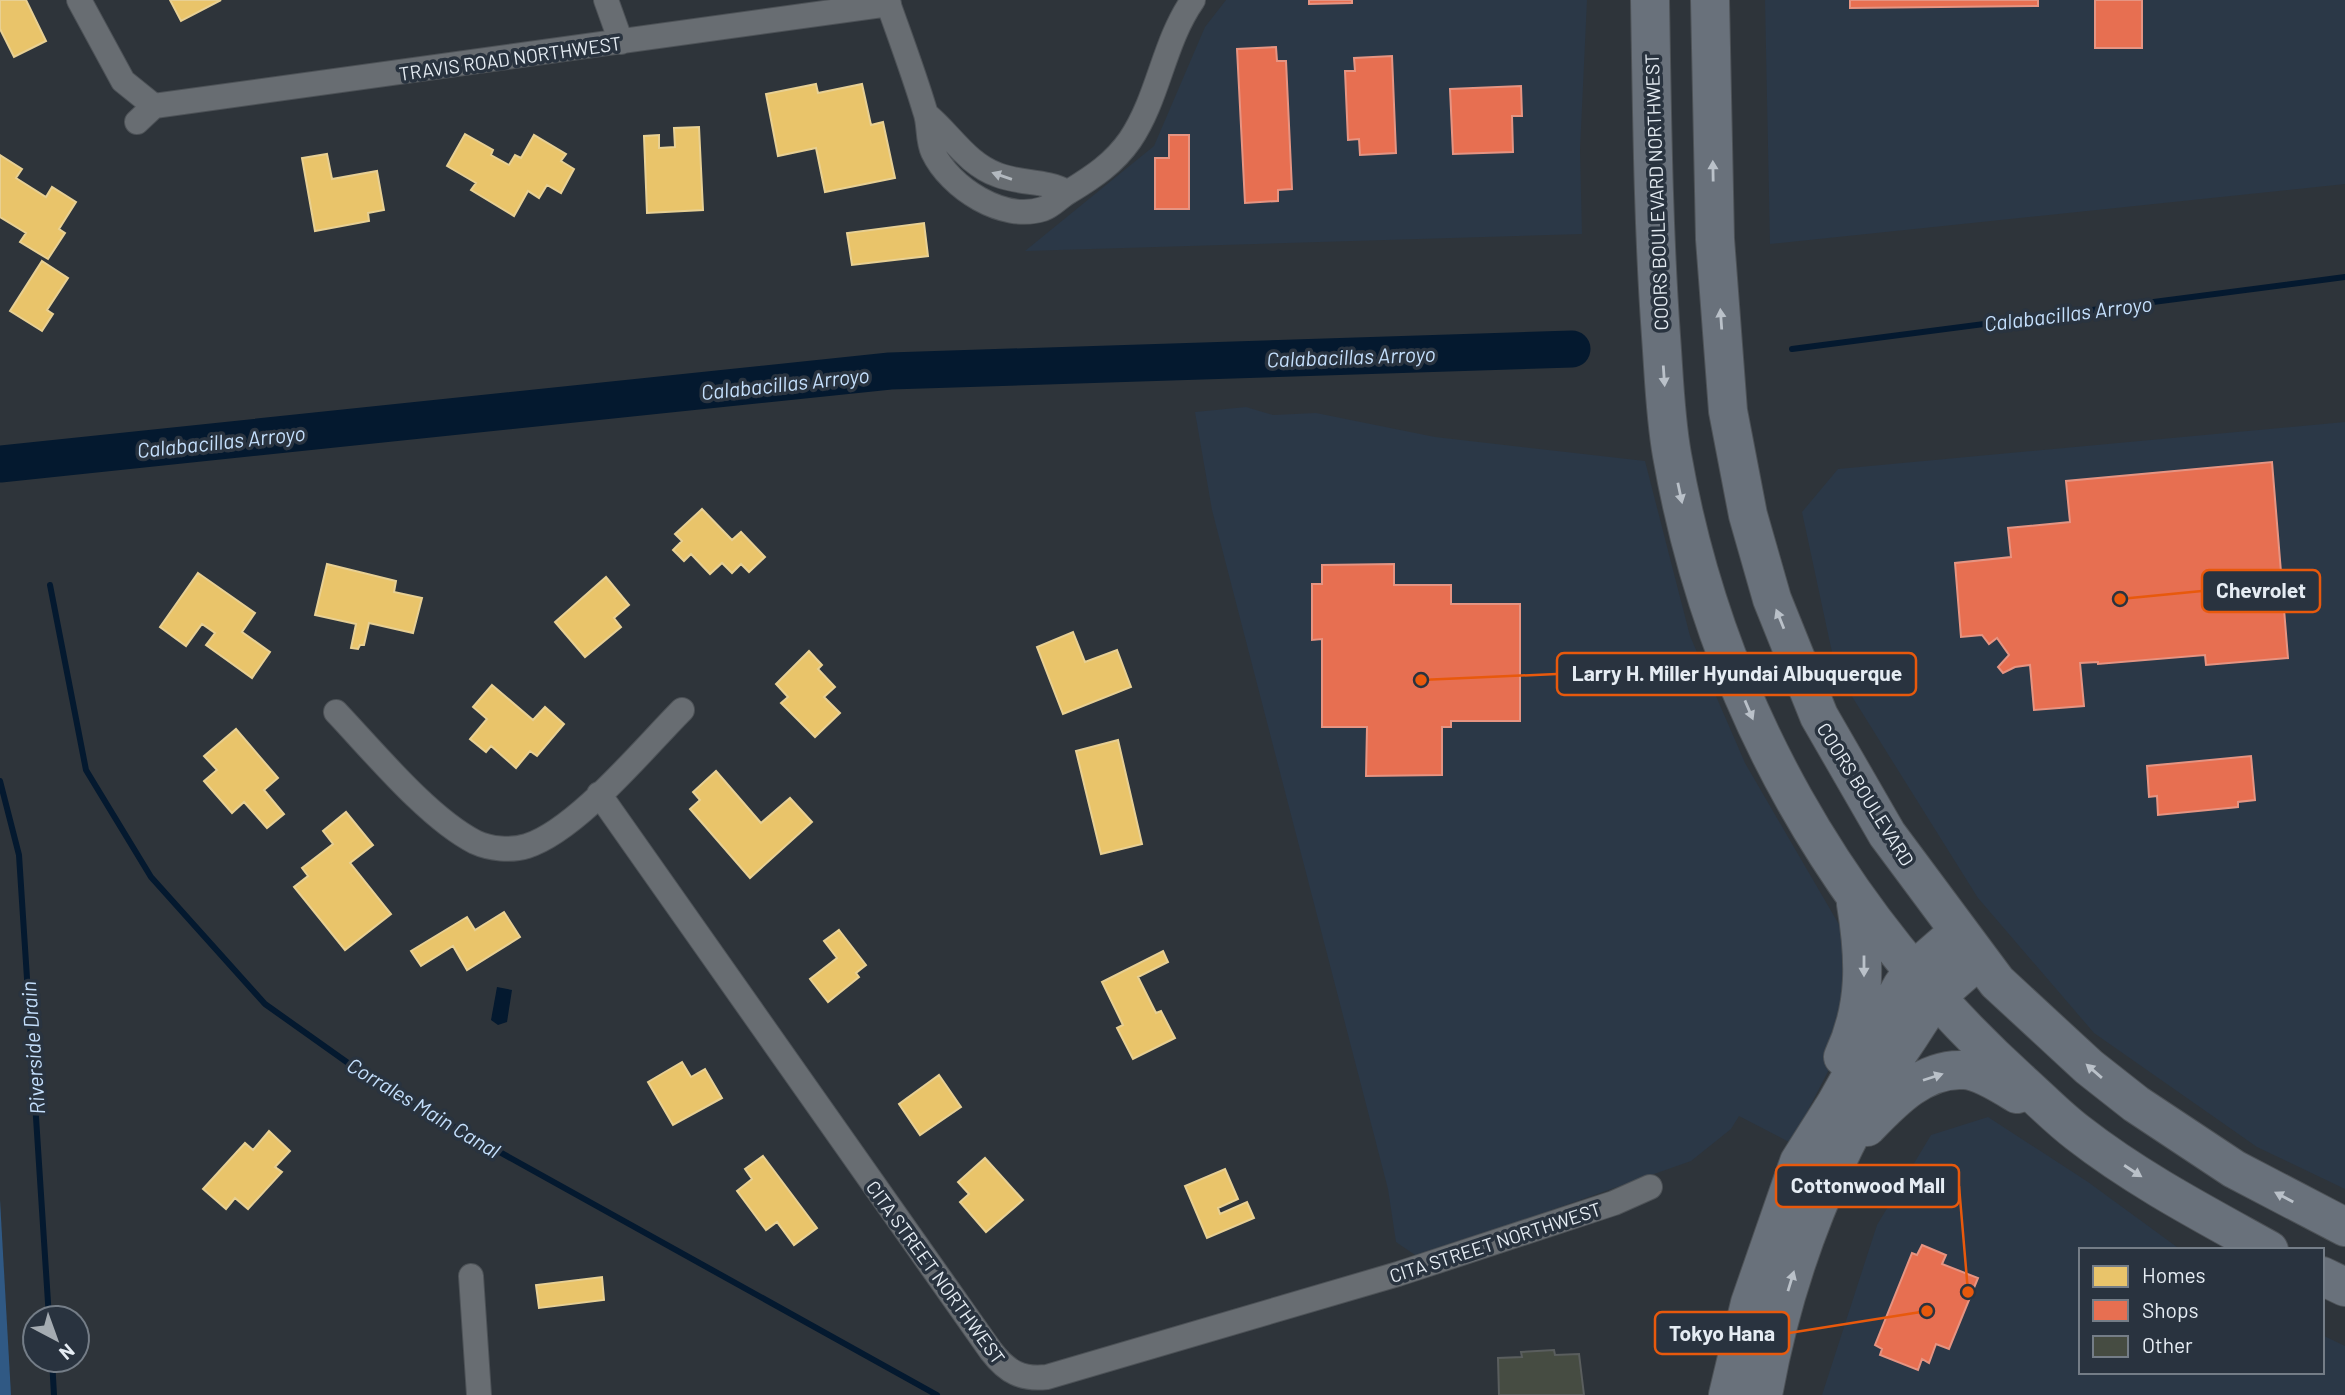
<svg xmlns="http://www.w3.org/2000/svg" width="2345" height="1395" font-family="Barlow,sans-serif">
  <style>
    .built { fill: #2b3847 }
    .forest { fill: #305984 }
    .water { fill: #04192f }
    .homes { fill: #e9c46a; stroke: #e8d093; stroke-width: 2 }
    .shops { fill: #e76f51; stroke: #e69482; stroke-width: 2 }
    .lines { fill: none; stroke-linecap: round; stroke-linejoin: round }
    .stream { stroke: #04192f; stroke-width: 6 }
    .river { stroke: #04192f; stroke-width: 37 }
    .building { fill: #464c42; stroke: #5a5e5e; stroke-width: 2 }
    .street-casing { stroke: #4d5257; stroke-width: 26 }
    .primary-casing { stroke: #4d5257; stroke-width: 40 }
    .street { stroke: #686d72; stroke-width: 24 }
    .primary { stroke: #69717b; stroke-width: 38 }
    .oneway { fill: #bac1c9 }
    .oneway2 { fill: #b3b9bf }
    .labels { text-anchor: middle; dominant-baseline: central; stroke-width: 7; stroke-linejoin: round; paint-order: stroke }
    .street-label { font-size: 19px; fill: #e5ecf3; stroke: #29333f }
    .water-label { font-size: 21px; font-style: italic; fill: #c4dffc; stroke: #29333f }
    .leader { fill: none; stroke: #e8590c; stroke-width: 2.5 }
    .callout-dot { fill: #e8590c; stroke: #29333f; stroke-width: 2.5 }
    .callout { fill: #29333f; stroke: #e8590c; stroke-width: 2.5 }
    .callout-label { font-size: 21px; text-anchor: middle; font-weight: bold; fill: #e5ecf3 }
  </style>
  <rect width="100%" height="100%" fill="#2e343a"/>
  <path class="built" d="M 1226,0 L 1587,0 L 1580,150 L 1582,234 L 1025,251 L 1154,146 L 1205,27 Z
    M 1765,0 L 2345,0 L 2345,184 L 1770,244 Z
    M 1246,407 L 1273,415 L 1316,413 L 1435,437 L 1645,461 L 1690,636 L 1745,763 L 1848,940 L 1837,1054 L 1791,1143 L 1739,1116 L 1731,1129 L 1691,1161 L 1418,1257 L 1396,1242 L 1388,1189 L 1212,510 L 1195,412 Z
    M 2345,422 L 2345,1189 L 2257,1147 L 2094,1033 L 1978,898 L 1836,671 L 1802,512 L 1838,469 Z
    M 1988,1117 L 2088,1182 L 2181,1250 L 2081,1250 L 2081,1372 L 2322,1372 L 2322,1335 L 2345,1346 L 2345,1395 L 1822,1395 L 1877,1225 L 1931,1135 Z"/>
  <path class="forest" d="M 0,1200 L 11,1395 L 0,1395 Z"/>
  <path class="water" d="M 497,987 L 512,990 L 507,1022 L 498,1025 L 491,1020 Z"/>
  <path class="homes" d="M 0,0 L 26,0 L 46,41 L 14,57 L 0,29 Z
    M 170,0 L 221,0 L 181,21 Z
    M 816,84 L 818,93 L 862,84 L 871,125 L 883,122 L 895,178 L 825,192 L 816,148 L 778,156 L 766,94 Z
    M 699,127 L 703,210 L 647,213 L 644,136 L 659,135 L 659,148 L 675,147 L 674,128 Z
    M 465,134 L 493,150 L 491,155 L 509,165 L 515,155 L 521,158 L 534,135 L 566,154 L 561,161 L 574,169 L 561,193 L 547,185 L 539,198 L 528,191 L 514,216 L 471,190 L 476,183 L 447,166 Z
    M 327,154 L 332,179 L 377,171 L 384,210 L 368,213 L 369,221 L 315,231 L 302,158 Z
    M 0,155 L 22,169 L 16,178 L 46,197 L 52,187 L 76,202 L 59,229 L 65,233 L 48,259 L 20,242 L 26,233 L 0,217 Z
    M 924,223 L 928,256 L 852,265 L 847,233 Z
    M 42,261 L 68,278 L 47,310 L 53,314 L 42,331 L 10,311 Z
    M 702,509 L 732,540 L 741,532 L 765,557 L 749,572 L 741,564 L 732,573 L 722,563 L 710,574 L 691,554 L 684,561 L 673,550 L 682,541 L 675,534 Z
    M 327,564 L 396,581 L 394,592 L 422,598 L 413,633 L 369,623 L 364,645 L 360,645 L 358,649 L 351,648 L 356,624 L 315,615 Z
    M 198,573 L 255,613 L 242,632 L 270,652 L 252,678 L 206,645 L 215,633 L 202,624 L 186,646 L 160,627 Z
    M 606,577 L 629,605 L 614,618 L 621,627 L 585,657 L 555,622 Z
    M 1073,632 L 1085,662 L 1117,650 L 1131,687 L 1063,714 L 1037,647 Z
    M 809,651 L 822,665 L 818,669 L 835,687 L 824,697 L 840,713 L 815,737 L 781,703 L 788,697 L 776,684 Z
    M 492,685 L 533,720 L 545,707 L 564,724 L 537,756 L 530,751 L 516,768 L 491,746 L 486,752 L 470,739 L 487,719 L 473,707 Z
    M 236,729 L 278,778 L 264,790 L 284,814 L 267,828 L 244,802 L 232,813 L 204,781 L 217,770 L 204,756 Z
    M 1118,740 L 1142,844 L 1101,854 L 1076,751 Z
    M 716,771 L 761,823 L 790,798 L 812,822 L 750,878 L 690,809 L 700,800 L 693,792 Z
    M 346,812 L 373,845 L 350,863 L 391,914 L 345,950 L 294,887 L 308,876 L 302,868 L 333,844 L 323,831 Z
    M 504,912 L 520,937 L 467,970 L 453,946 L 421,966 L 411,951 L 467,917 L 475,930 Z
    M 839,930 L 866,965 L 856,973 L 859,977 L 828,1002 L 810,979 L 837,958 L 824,941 Z
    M 1163,951 L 1168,962 L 1138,977 L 1156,1013 L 1161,1011 L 1175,1038 L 1133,1059 L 1117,1028 L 1123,1025 L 1102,982 Z
    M 682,1062 L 691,1077 L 705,1069 L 722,1098 L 673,1125 L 648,1082 Z
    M 939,1075 L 961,1107 L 920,1135 L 899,1104 Z
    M 269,1131 L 290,1151 L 275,1167 L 282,1172 L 248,1209 L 235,1198 L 226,1209 L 203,1189 L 245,1143 L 253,1150 Z
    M 763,1156 L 817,1228 L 794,1245 L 777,1222 L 766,1230 L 737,1191 L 752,1179 L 745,1169 Z
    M 985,1158 L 1023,1200 L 986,1232 L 960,1202 L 969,1194 L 958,1182 Z
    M 1225,1169 L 1238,1199 L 1218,1208 L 1220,1214 L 1247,1202 L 1254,1218 L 1207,1238 L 1185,1186 Z
    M 602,1277 L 604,1300 L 539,1308 L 536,1285 Z"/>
  <path class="shops" d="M 1309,0 L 1352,0 L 1352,3 L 1309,4 Z
    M 1850,0 L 2038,0 L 2038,6 L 1850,8 Z
    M 2095,0 L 2142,0 L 2142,48 L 2095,48 Z
    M 1276,47 L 1277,61 L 1286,61 L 1292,189 L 1278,190 L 1278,201 L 1245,203 L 1237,49 Z
    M 1392,56 L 1396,153 L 1360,155 L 1359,139 L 1348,140 L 1345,71 L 1355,71 L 1354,58 Z
    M 1521,86 L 1522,116 L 1512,116 L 1513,152 L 1453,154 L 1450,89 Z
    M 1169,135 L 1189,135 L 1189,209 L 1155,209 L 1155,158 L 1169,158 Z
    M 2272,462 L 2288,658 L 2206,665 L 2205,655 L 2098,664 L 2098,662 L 2080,663 L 2084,706 L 2034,710 L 2030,665 L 2015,667 L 2003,673 L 1998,667 L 2009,655 L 1997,638 L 1989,644 L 1982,635 L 1961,637 L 1955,563 L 2011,557 L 2008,528 L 2070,522 L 2066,481 Z
    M 1394,564 L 1394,585 L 1451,585 L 1451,604 L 1520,604 L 1520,721 L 1451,721 L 1451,727 L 1442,727 L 1442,775 L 1366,776 L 1367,727 L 1322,727 L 1322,639 L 1312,640 L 1312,584 L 1322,584 L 1322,565 Z
    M 2251,756 L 2255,800 L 2238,802 L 2238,807 L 2158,815 L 2157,796 L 2149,797 L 2147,766 Z
    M 1922,1245 L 1946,1255 L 1942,1264 L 1978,1278 L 1949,1349 L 1936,1344 L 1929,1363 L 1922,1359 L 1918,1370 L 1880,1355 L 1882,1349 L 1875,1345 L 1912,1253 L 1917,1255 Z"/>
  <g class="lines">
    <path class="stream" d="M 1792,349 L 2345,277
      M 50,585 L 86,770 L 151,877 L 265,1004 L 379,1085 L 937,1395
      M 0,781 L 19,855 L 49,1318
      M 52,1360 L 54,1395"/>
    <path class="river" d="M 0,464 L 890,371 L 1572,349"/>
  </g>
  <path class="building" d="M 1554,1350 L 1555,1355 L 1579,1354 L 1584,1395 L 1499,1395 L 1498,1358 L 1522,1357 L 1521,1352 Z"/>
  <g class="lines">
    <g class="street-casing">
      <path id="street" d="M 79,0 L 123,81 L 154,106
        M 606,0 L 621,42
        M 887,0 C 900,37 914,74 925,111 C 930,124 927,139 933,152 C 950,188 1003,222 1043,209 C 1054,205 1060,196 1070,191 C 1093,177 1114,163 1130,140 C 1159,97 1163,43 1193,0
        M 927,115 C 951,135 967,164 998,175 C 1021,184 1046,180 1067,192
        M 137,122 L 154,106 L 889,4
        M 336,712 C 373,751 428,818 475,842 C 490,849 511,851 527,846 C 577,830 644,748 682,710
        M 599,794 L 991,1351 C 1007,1372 1022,1380 1047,1377 L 1398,1274 L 1614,1203 L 1650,1187
        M 471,1276 L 479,1395"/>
    </g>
    <g class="primary-casing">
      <path id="primary" d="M 1650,0 C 1652,112 1653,224 1661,336 C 1664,376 1665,416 1672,455 C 1715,701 1838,917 2022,1083 C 2041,1100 2058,1118 2078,1133 C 2137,1179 2204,1214 2269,1250
        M 1710,0 L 1715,239 L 1728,411 L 1748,515 L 1772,599 L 1819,716 L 1887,834 L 1997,982 L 2089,1067 L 2136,1104 L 2234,1169 L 2345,1227
        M 1843,1057 C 1867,1006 1865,958 1856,904
        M 1867,1127 C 1892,1101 1923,1068 1963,1070 C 1979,1070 2004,1086 2017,1094
        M 2322,1276 L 2345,1287
        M 1728,1395 L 1750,1303 L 1799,1162 L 1835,1105 L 1902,986 L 1912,972 L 1958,932
        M 1763,1395 C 1785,1271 1833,1147 1905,1043 C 1915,1029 1924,1012 1935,999 C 1948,985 1964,973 1978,960"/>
    </g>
    <use href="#street" class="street"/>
    <use href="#primary" class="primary"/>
  </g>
  <defs><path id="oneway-solid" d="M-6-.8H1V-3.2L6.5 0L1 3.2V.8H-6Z" transform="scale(1.75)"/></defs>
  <g class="oneway">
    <use href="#oneway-solid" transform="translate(1713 171) rotate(-91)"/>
    <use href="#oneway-solid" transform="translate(1721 319) rotate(-94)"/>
    <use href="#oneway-solid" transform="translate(1664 376) rotate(86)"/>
    <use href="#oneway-solid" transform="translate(1680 493) rotate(78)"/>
    <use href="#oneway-solid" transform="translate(1780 619) rotate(-112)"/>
    <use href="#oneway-solid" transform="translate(1749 710) rotate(67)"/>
    <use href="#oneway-solid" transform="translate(1864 966) rotate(90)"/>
    <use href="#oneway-solid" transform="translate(2094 1071) rotate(-139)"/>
    <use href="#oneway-solid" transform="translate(1933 1077) rotate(-18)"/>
    <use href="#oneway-solid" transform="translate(2133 1171) rotate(33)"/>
    <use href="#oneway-solid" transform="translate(2284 1197) rotate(-152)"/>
    <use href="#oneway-solid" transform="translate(1791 1281) rotate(-73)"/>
  </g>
  <use class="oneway2" href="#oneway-solid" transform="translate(1002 176) rotate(-161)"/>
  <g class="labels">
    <g class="street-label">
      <text transform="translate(510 58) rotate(-8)">TRAVIS ROAD NORTHWEST</text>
      <text transform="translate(1656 192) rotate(-92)">COORS BOULEVARD NORTHWEST</text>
      <text transform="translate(1866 794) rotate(58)">COORS BOULEVARD</text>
      <text transform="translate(1495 1242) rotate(-18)">CITA STREET NORTHWEST</text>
      <text transform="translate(936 1272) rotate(54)">CITA STREET NORTHWEST</text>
    </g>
    <g class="water-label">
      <text transform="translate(2068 313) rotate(-7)">Calabacillas Arroyo</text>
      <text transform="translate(1351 356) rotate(-2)">Calabacillas Arroyo</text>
      <text transform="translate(785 383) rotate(-6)">Calabacillas Arroyo</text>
      <text transform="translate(221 441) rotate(-6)">Calabacillas Arroyo</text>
      <text transform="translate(32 1048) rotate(-94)">Riverside Drain</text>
      <text transform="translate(424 1107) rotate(31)">Corrales Main Canal</text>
    </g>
  </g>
  <path class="leader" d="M2120 599L2202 591M1421 680L1557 674M1968 1292L1959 1186M1927 1311L1789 1333"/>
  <g class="callout-dot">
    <circle cx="2120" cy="599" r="7"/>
    <circle cx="1421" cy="680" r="7"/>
    <circle cx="1968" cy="1292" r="7"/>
    <circle cx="1927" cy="1311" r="7"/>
  </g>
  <g class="callout">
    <rect x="2202" y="570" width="118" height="42" rx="7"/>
    <rect x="1557" y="653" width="359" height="42" rx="7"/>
    <rect x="1776" y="1165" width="183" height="42" rx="7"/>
    <rect x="1655" y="1312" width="134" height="42" rx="7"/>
  </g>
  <g class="callout-label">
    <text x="2261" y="598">Chevrolet</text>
    <text x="1737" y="681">Larry H. Miller Hyundai Albuquerque</text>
    <text x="1868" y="1193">Cottonwood Mall</text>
    <text x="1722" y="1341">Tokyo Hana</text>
  </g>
  <rect x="2079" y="1248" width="245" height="126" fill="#29333f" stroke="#747d87" stroke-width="2"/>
  <rect x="2093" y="1266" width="35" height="21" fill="#e9c46a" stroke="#747d87" stroke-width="2"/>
  <text x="2142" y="1283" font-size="21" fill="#e5ecf3">Homes</text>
  <rect x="2093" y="1300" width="35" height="21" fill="#e76f51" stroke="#747d87" stroke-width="2"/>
  <text x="2142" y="1318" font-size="21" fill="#e5ecf3">Shops</text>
  <rect x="2093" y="1336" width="35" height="21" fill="#464c42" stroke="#747d87" stroke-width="2"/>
  <text x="2142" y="1353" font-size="21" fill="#e5ecf3">Other</text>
  <g transform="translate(56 1339) rotate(139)"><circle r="33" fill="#29333f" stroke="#747d87" stroke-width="2"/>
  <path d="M0-5L12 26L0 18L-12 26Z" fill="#a5acb2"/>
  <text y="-10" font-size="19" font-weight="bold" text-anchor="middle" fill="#e5ecf3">N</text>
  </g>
</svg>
